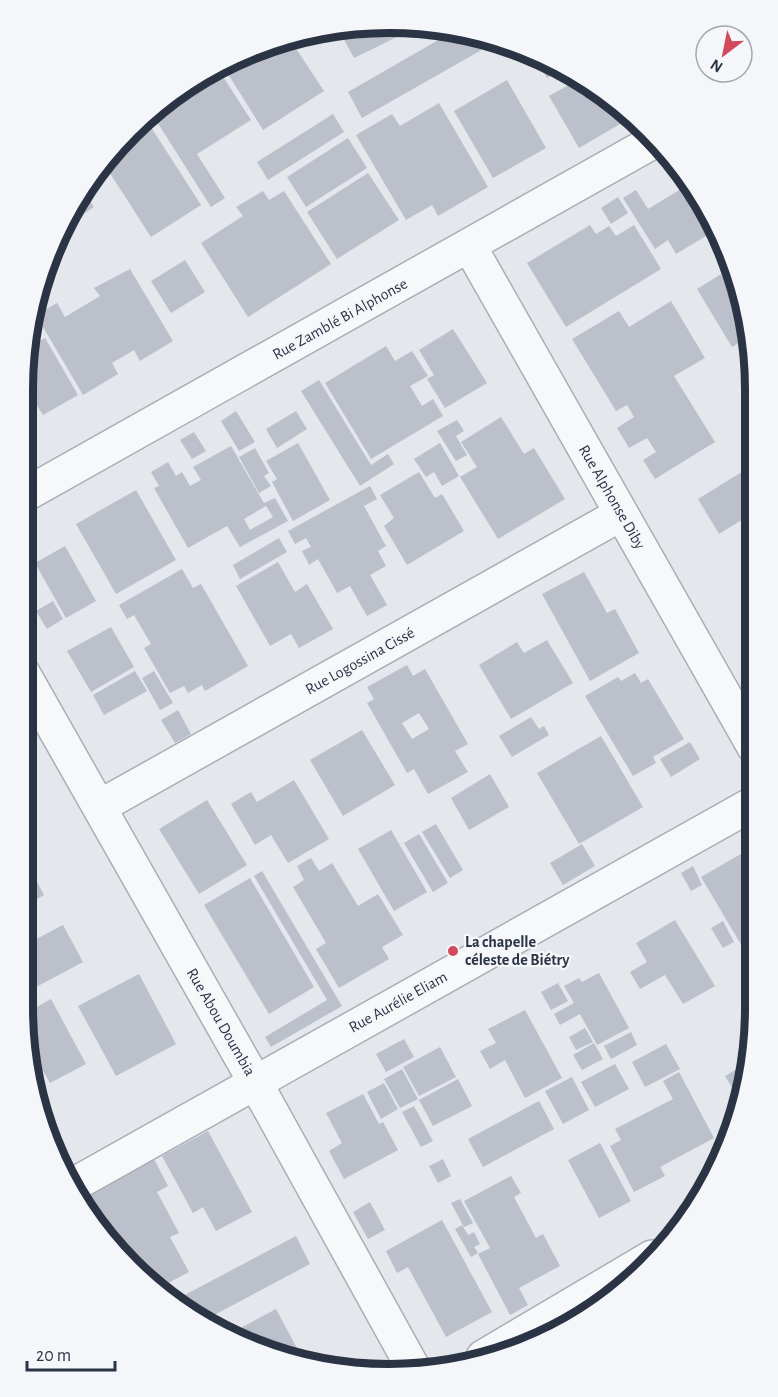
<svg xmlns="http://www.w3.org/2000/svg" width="778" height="1397" font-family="'Alegreya Sans',sans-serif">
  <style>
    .building { fill: #bbc0ca; fill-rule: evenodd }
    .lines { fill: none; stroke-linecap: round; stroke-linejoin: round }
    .street-casing { stroke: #a9aeb7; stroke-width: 36 }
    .street { stroke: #f7f8fa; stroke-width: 33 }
    .poi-dot { fill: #d1495b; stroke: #f4f6f9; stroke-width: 2 }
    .labels { text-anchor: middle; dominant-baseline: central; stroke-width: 4.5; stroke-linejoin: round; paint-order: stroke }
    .street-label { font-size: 16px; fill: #2b3445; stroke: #f4f6f9 }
    .poi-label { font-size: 16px; font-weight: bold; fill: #2b3445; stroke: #f4f6f9; text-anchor: start }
    .rim { fill: none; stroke: #2b3445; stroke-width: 8 }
  </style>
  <rect width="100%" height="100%" fill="#e4e7ec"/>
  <path class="building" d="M 392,29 L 397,37 L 354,58 L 340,32 Z
    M 454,31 L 492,44 L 362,118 L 348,92 Z
    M 289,38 L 324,91 L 263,130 L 225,69 Z
    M 536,59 L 559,67 L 563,69 L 547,78 Z
    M 220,72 L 251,120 L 197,154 L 225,198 L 211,207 L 152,114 L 166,98 Z
    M 581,78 L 632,117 L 579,148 L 549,96 Z
    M 507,80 L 546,148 L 493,178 L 454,111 Z
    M 439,103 L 488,187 L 438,216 L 432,205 L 406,220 L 356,135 L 392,114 L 400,126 Z
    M 333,114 L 344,132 L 268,180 L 257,162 Z
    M 149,124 L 201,205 L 151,237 L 106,167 L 137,131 Z
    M 348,138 L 367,168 L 306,207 L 287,177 Z
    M 368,173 L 399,220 L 337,259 L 307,212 Z
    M 691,183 L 716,230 L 676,254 L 668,240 L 655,249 L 623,198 L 636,190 L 648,209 Z
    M 84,191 L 94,207 L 62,228 L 72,205 Z
    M 263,191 L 269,200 L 284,191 L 331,264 L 248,317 L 201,243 L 243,216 L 236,207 Z
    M 618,197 L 628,213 L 611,224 L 601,208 Z
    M 590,225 L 596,234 L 609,226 L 616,236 L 634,225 L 661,269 L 566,327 L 527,263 Z
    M 185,260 L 205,292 L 171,313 L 151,281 Z
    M 734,266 L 751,336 L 732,347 L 697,289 Z
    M 130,269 L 173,341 L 140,361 L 134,350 L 112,363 L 118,374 L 83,395 L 36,315 L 57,303 L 65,317 L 100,296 L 94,288 Z
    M 671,301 L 705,358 L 674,376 L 715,442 L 655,479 L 643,460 L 656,452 L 647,438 L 629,448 L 617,428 L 634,417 L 627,405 L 616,411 L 572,339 L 619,311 L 629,327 Z
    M 453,329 L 487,383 L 445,408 L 427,379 L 434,375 L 419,350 Z
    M 45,338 L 78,395 L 43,415 L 23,382 L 23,365 L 27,348 Z
    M 386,346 L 395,361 L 412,351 L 428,376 L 410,386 L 422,406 L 433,399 L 443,416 L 371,459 L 325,383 Z
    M 319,380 L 371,465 L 388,454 L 394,464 L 360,486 L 301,391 Z
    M 236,411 L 255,442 L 239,451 L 221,421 Z
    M 296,411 L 307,429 L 277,448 L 266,429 Z
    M 501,417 L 524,454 L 534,448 L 565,499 L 498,539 L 460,477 L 477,467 L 461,442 Z
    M 457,420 L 464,431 L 456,436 L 467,455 L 456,461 L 437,431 Z
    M 194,432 L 206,451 L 192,459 L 180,440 Z
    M 298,443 L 330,500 L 293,521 L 272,482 L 277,479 L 266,461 Z
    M 440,443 L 459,476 L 442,486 L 434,472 L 426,477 L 414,459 Z
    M 231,446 L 264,503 L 275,498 L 288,521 L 240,547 L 227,526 L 188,548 L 154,488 L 159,486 L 151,472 L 168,462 L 176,476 L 182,472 L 190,486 L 201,480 L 193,467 ZM 266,506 L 273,517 L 250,530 L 244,519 Z
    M 255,448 L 269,473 L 264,476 L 271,486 L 259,493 L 239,457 Z
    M 753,465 L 753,502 L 749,505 L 753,513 L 719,534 L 698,499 Z
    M 419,472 L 435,498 L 442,494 L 464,531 L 407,565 L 384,526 L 394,518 L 380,495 Z
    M 370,486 L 377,499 L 364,506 L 386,546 L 378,551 L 386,566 L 370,575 L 387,605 L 367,616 L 350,586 L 337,593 L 318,559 L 309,565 L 302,551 L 311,547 L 306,538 L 295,544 L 288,531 Z
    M 136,490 L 176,560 L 116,594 L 76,524 Z
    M 279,538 L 287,552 L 240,579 L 233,565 Z
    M 65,546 L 96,601 L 66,618 L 35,563 Z
    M 753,546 L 753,567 L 744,552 Z
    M 278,562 L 295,592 L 307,584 L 333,629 L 299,648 L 291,634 L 270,646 L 236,586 Z
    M 182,569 L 193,588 L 201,584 L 248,666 L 205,691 L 202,685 L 188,693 L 184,686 L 170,693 L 144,648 L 151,644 L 134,615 L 127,619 L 119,605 Z
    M 584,572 L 607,613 L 615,609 L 639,653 L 590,681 L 542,594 Z
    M 53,601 L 63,619 L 47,629 L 36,611 Z
    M 111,627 L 134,667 L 91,692 L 67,651 Z
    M 547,640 L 573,683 L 511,719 L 479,665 L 517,642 L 524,653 Z
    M 407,665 L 413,676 L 425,669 L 468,744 L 455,751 L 468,772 L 428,794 L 414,769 L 407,773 L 367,703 L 374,699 L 367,687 ZM 419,713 L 429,729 L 412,739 L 402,723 Z
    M 135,671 L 147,691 L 104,715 L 93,695 Z
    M 154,671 L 173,703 L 160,710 L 142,678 Z
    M 635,673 L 641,683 L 648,679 L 684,739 L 653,757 L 656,763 L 633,776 L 585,696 L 618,677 L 621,681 Z
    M 178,710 L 191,734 L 175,743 L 161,720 Z
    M 531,717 L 539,729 L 544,726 L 549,735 L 512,757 L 499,736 Z
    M 362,730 L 395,785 L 343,816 L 310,760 Z
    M 601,736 L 643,807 L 579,844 L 537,773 Z
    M 690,742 L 700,759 L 671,777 L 660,759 Z
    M 490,774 L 509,807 L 469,830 L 451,798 Z
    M 294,780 L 329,839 L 288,863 L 271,835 L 255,845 L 231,804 L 251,792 L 257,802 Z
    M 207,800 L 247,865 L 199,894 L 159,829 Z
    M 436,824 L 463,870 L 450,878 L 422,832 Z
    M 391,830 L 427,892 L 394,911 L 358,849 Z
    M 419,834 L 448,883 L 433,892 L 404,843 Z
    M 582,844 L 595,866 L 563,885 L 550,863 Z
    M 751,848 L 754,853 L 754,869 L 750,871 L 754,879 L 754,962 L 752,963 L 701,877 Z
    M 23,855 L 44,895 L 23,907 Z
    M 311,858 L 319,871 L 332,863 L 358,906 L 378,894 L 403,935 L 382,947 L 389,959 L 339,988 L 316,949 L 326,943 L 293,887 L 304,880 L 297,866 Z
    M 693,866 L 702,885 L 691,891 L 681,873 Z
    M 262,871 L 342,1006 L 271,1047 L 265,1037 L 327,1000 L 254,876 Z
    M 250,878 L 314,987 L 269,1014 L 204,905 Z
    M 675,920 L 715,986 L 683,1004 L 665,975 L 640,989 L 630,972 L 647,962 L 636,943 Z
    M 723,921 L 734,942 L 723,948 L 711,928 Z
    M 63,925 L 83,962 L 23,994 L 23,946 Z
    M 599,973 L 629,1028 L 597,1045 L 580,1014 L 560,1025 L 554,1014 L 574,1003 L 564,986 L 579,978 L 582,982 Z
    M 139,974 L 176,1044 L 116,1076 L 78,1006 Z
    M 755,981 L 755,1003 L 745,986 Z
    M 558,983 L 568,1001 L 551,1010 L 541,992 Z
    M 51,999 L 86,1064 L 50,1083 L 28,1044 L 24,1014 Z
    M 525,1010 L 562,1078 L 525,1098 L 505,1060 L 490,1069 L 480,1051 L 496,1043 L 488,1029 Z
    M 585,1028 L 593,1042 L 576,1050 L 569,1037 Z
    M 631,1032 L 637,1045 L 611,1059 L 604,1046 Z
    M 404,1039 L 414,1057 L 386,1072 L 376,1054 Z
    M 594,1043 L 603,1059 L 582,1070 L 573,1055 Z
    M 666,1044 L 680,1069 L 645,1087 L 632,1062 Z
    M 440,1047 L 456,1077 L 419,1096 L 403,1067 Z
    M 749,1062 L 742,1094 L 741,1102 L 725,1076 Z
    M 615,1064 L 629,1089 L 595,1107 L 581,1082 Z
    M 402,1069 L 418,1099 L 400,1108 L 384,1079 Z
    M 679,1072 L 714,1138 L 660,1167 L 665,1176 L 634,1192 L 610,1146 L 621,1140 L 615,1129 L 673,1099 L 663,1081 Z
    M 572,1077 L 589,1110 L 563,1124 L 545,1091 Z
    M 458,1079 L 472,1106 L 433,1126 L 419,1100 Z
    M 384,1083 L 398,1109 L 381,1119 L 367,1092 Z
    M 363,1094 L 379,1124 L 383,1122 L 398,1150 L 344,1179 L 329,1151 L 342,1143 L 326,1113 Z
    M 539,1101 L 554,1129 L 483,1167 L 468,1139 Z
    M 414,1106 L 433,1141 L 421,1147 L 402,1112 Z
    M 208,1131 L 252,1212 L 216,1231 L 203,1207 L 193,1213 L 162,1156 Z
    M 600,1143 L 631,1201 L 599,1218 L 568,1160 Z
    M 153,1157 L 168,1186 L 157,1192 L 179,1233 L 170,1237 L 189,1272 L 159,1288 L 111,1243 L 84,1194 Z
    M 443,1159 L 451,1176 L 438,1183 L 429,1166 Z
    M 511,1176 L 521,1193 L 514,1197 L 536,1238 L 543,1234 L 560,1266 L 519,1288 L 528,1305 L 510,1315 L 478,1254 L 490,1248 L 464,1201 Z
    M 460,1199 L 473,1223 L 464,1227 L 451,1203 Z
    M 370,1202 L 385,1230 L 368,1239 L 353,1212 Z
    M 442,1220 L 492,1312 L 446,1337 L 408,1267 L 397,1273 L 386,1251 Z
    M 462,1225 L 468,1235 L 474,1232 L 480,1244 L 474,1247 L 478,1253 L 471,1257 L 455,1229 Z
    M 296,1236 L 310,1264 L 203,1321 L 188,1314 L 179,1298 Z
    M 276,1309 L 305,1363 L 294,1362 L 231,1333 Z"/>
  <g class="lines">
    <g class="street-casing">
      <path id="street" d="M 470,247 L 754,747
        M 23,496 L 656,140
        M 23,673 L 255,1082 L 416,1373
        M 99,807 L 621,514
        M 73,1185 L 754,803
        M 483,1357 L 652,1257"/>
    </g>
    <use href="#street" class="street"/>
  </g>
  <circle class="poi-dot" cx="453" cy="951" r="6"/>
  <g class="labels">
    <g class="street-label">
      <text transform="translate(340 319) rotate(-29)">Rue Zamblé Bi Alphonse</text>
      <text transform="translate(612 497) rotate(60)">Rue Alphonse Diby</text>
      <text transform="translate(360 661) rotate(-29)">Rue Logossina Cissé</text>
      <text transform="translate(398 1002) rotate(-29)">Rue Aurélie Eliam</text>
      <text transform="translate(221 1022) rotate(60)">Rue Abou Doumbia</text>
    </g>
    <g class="poi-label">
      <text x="465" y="942">La chapelle<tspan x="465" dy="18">céleste de Biétry</tspan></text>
    </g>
  </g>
  <path d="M0 0H778V1397H0ZM389 33H389A356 356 0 0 1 745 389V1008A356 356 0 0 1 389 1364H389A356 356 0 0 1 33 1008V389A356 356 0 0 1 389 33Z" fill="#f4f6f9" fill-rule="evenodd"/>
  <path class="rim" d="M389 33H389A356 356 0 0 1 745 389V1008A356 356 0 0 1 389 1364H389A356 356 0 0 1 33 1008V389A356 356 0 0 1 389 33Z"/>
  <g transform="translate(724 54) rotate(212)"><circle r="28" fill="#f4f6f9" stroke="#a4a8b1" stroke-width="1.5"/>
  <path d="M0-4.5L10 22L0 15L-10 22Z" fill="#d1495b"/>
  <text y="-9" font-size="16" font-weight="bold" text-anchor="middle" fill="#2b3445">N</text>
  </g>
  <path d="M27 1361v9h88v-9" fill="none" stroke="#2b3445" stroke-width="3"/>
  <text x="36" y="1361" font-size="18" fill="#2b3445" stroke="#f4f6f9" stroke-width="4.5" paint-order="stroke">20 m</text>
</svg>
